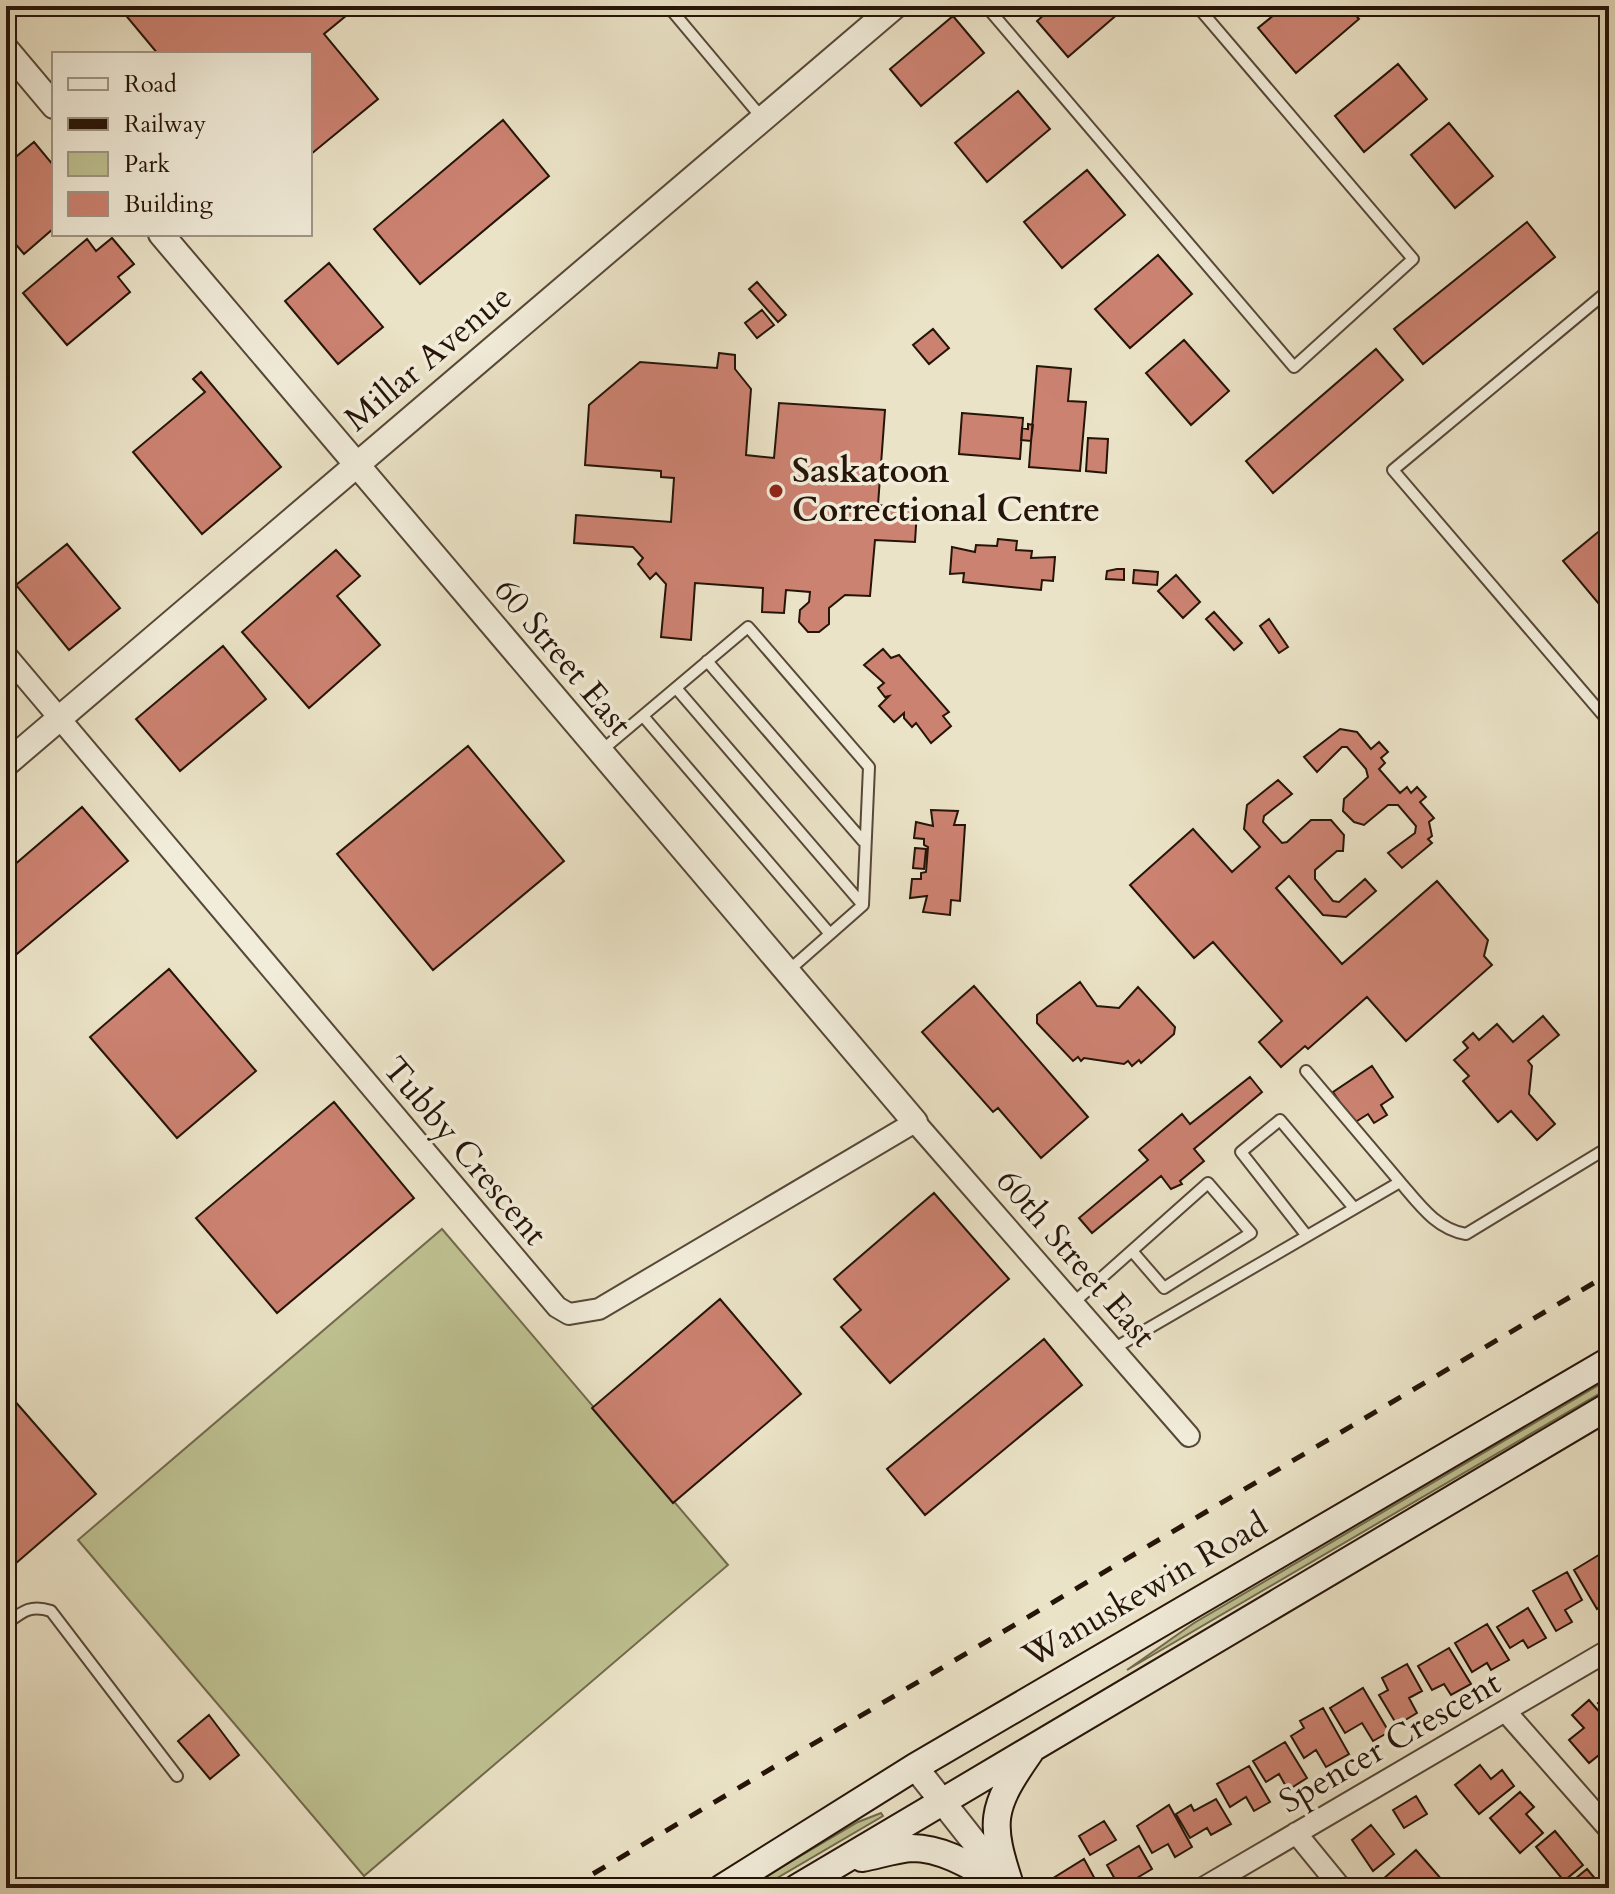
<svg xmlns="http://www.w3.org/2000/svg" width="1615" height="1894" font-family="Cardo,serif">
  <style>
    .green { fill: #bec191; stroke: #726a4c; stroke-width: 2 }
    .building { fill: #cc8271; stroke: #251408; stroke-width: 2 }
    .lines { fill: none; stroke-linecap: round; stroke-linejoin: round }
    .service-casing { stroke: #564838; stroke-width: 14 }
    .minor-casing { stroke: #564838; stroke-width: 24 }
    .tertiary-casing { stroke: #564838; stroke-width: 28 }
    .secondary-casing { stroke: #251408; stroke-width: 30 }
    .path { stroke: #251408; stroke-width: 3; stroke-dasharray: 2 4; stroke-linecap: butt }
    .service { stroke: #f2eddb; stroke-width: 10 }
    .minor { stroke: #f2eddb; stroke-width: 20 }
    .tertiary { stroke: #f2eddb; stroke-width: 24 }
    .secondary { stroke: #f2eddb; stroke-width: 26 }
    .rail { stroke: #251408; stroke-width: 5; stroke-dasharray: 14 14; stroke-linecap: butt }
    .poi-dot { fill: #8f2418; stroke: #f2eddb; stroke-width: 3 }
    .labels { text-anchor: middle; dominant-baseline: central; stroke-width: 7; stroke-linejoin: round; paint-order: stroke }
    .street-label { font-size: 34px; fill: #251408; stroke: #f2eddb }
    .poi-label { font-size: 34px; font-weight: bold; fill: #251408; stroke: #f2eddb; text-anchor: start }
  </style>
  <rect width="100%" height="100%" fill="#ebe3c7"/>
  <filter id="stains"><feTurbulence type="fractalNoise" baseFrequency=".0025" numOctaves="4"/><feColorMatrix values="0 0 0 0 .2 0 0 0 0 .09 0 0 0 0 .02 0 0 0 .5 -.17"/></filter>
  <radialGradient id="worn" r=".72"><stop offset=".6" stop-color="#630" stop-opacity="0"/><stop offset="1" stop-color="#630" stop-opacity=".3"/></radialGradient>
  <path class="green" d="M 442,1229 L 728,1565 L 364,1876 L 78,1540 Z
    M 1609,1379 L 1609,1388 L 1127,1670 L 1194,1623 Z
    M 881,1813 L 883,1816 L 760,1888 L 746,1888 L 858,1822 Z"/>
  <path class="building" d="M 118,6 L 358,6 L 324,34 L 378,99 L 310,155 L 310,54 L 158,54 Z
    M 1054,6 L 1127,6 L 1068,57 L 1037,21 Z
    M 1285,6 L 1348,6 L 1359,19 L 1296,73 L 1258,28 Z
    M 953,16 L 984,53 L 921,106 L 890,69 Z
    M 1398,64 L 1427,99 L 1364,152 L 1335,116 Z
    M 1018,91 L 1050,129 L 987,182 L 955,143 Z
    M 503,120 L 549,176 L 420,284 L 374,229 Z
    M 1449,123 L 1493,176 L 1455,208 L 1411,155 Z
    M 34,142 L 54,166 L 54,228 L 24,254 L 6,233 L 6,165 Z
    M 1087,170 L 1125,215 L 1062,268 L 1024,222 Z
    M 1527,222 L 1555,257 L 1423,364 L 1394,329 Z
    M 112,238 L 134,264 L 118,277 L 130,292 L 67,345 L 23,293 L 87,239 L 96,251 Z
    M 1158,255 L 1192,294 L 1130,348 L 1095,309 Z
    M 329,263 L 383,327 L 338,364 L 285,301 Z
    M 757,282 L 786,315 L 778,322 L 749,289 Z
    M 762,310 L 774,325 L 757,338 L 745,323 Z
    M 933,329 L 949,348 L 929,364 L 913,345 Z
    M 1184,340 L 1229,391 L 1191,425 L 1146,373 Z
    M 1376,349 L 1403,380 L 1273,493 L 1246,461 Z
    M 719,353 L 735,355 L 735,369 L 751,389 L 746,455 L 774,458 L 779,403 L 885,410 L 878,505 L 917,510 L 915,542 L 875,540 L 870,596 L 845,595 L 829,608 L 829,624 L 819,632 L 808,632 L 799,622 L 800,610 L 809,602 L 810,592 L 786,590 L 784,613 L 762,612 L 763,588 L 695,583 L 691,640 L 661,637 L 666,584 L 656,573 L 650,579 L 638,564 L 643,558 L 633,547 L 574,543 L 576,515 L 671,522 L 674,478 L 661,477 L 661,471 L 585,465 L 589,405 L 640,362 L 717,368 Z
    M 1037,366 L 1071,369 L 1068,401 L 1086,402 L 1080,471 L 1029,467 Z
    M 201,372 L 281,467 L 202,534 L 133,452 L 205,392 L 193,379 Z
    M 962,413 L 1023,418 L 1020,459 L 959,454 Z
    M 1028,424 L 1033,425 L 1031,441 L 1021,440 L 1022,428 L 1028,429 Z
    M 1088,438 L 1108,439 L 1106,473 L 1086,471 Z
    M 1609,523 L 1609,616 L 1563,561 Z
    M 998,539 L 1017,541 L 1016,550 L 1032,551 L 1031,558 L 1055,557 L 1053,581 L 1042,580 L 1041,590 L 963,582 L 964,573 L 950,574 L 952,547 L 975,552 L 976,545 L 997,546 Z
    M 67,544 L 120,608 L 69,650 L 16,585 Z
    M 336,550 L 360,576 L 337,596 L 380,645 L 309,708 L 242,632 Z
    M 1117,569 L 1124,569 L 1124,580 L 1106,579 L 1107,571 Z
    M 1134,570 L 1158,572 L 1157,585 L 1133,583 Z
    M 1176,575 L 1200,602 L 1183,618 L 1158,591 Z
    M 1214,612 L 1242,643 L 1234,650 L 1206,619 Z
    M 1269,619 L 1288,647 L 1279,653 L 1260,626 Z
    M 223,646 L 266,699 L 180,771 L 136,719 Z
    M 883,649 L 891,658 L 899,655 L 949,712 L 943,716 L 951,726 L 931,743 L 916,723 L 912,727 L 904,718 L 904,713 L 894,722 L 879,706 L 889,696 L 885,697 L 878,688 L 884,683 L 864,665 Z
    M 1340,729 L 1357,732 L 1371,749 L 1379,742 L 1388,752 L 1381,758 L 1385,763 L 1379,769 L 1400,793 L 1407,787 L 1411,793 L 1417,787 L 1426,797 L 1420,802 L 1434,818 L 1429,822 L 1432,836 L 1428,839 L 1432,843 L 1402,868 L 1388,853 L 1415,833 L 1416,826 L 1398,805 L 1388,805 L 1364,825 L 1354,822 L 1343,811 L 1344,799 L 1368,777 L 1366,769 L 1347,747 L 1342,747 L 1317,772 L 1304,757 Z
    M 468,746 L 564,861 L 433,970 L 337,854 Z
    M 1278,780 L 1292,794 L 1264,816 L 1263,822 L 1282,843 L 1287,842 L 1311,820 L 1331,820 L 1344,835 L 1343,851 L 1337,851 L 1315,870 L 1315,879 L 1333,901 L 1339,902 L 1365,879 L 1376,891 L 1346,917 L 1323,915 L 1289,876 L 1276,888 L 1342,964 L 1437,881 L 1488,940 L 1484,956 L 1492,965 L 1406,1041 L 1367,997 L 1308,1049 L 1305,1046 L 1281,1067 L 1259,1042 L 1282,1021 L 1213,942 L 1194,958 L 1130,885 L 1193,829 L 1232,872 L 1260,847 L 1244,829 L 1247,805 Z
    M 82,807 L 128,861 L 6,963 L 6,872 Z
    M 931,810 L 958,811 L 954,825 L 965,825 L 960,901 L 951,900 L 950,915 L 923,912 L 927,896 L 910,898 L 912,879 L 921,879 L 921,873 L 926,872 L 928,847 L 924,845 L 924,839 L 914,838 L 916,822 L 933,826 Z
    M 915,848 L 926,849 L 924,869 L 913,868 Z
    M 169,969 L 256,1071 L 177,1138 L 90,1037 Z
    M 1080,982 L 1097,1006 L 1119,1008 L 1138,987 L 1175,1027 L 1174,1034 L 1141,1063 L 1139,1060 L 1132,1066 L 1128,1061 L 1124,1064 L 1084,1058 L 1081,1061 L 1078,1057 L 1073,1061 L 1037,1023 L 1037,1015 Z
    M 974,986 L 1088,1117 L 1041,1158 L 998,1108 L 993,1112 L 922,1032 Z
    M 1543,1016 L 1559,1035 L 1528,1061 L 1532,1066 L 1529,1094 L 1555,1124 L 1537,1140 L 1511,1111 L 1498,1122 L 1463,1081 L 1469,1076 L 1454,1060 L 1468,1048 L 1463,1042 L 1473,1033 L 1479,1040 L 1497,1024 L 1513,1042 Z
    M 1372,1066 L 1393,1097 L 1381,1105 L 1387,1115 L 1374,1123 L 1368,1114 L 1354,1123 L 1333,1092 Z
    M 1250,1077 L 1262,1092 L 1194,1149 L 1204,1161 L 1180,1181 L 1182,1184 L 1171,1189 L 1161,1176 L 1092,1233 L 1079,1218 L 1148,1160 L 1139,1150 L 1182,1114 L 1190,1124 Z
    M 334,1102 L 414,1198 L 277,1313 L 196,1218 Z
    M 934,1193 L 1009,1279 L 890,1383 L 841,1327 L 861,1310 L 834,1279 Z
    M 720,1299 L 801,1394 L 673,1503 L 592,1408 Z
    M 1044,1339 L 1082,1385 L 925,1515 L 887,1469 Z
    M 6,1391 L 96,1494 L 7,1571 L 6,1570 Z
    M 1602,1553 L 1609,1564 L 1609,1601 L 1597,1609 L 1574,1570 Z
    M 1567,1572 L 1582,1600 L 1565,1610 L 1572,1622 L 1556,1631 L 1533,1591 Z
    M 1528,1608 L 1546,1638 L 1528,1648 L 1523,1640 L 1510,1648 L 1497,1627 Z
    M 1487,1624 L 1509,1660 L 1491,1670 L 1487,1663 L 1472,1672 L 1455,1643 Z
    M 1449,1648 L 1471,1684 L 1451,1695 L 1444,1684 L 1432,1690 L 1418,1666 Z
    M 1407,1664 L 1422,1691 L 1409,1698 L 1417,1713 L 1397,1725 L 1379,1695 L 1388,1690 L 1382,1678 Z
    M 1363,1688 L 1389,1732 L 1373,1741 L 1362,1723 L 1345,1733 L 1330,1708 Z
    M 1609,1693 L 1609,1716 L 1598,1703 Z
    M 1589,1700 L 1609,1723 L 1609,1747 L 1589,1763 L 1569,1740 L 1584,1728 L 1572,1715 Z
    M 1323,1708 L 1349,1754 L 1326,1767 L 1316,1750 L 1304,1758 L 1291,1736 L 1304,1728 L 1300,1721 Z
    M 209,1715 L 239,1755 L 210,1779 L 178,1741 Z
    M 1285,1742 L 1307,1778 L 1288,1790 L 1279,1774 L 1266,1782 L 1253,1761 Z
    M 1480,1765 L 1491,1779 L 1502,1770 L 1514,1786 L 1479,1814 L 1455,1785 Z
    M 1249,1766 L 1270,1802 L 1254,1811 L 1246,1797 L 1230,1807 L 1217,1784 Z
    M 1520,1792 L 1534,1807 L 1526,1814 L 1543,1833 L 1520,1853 L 1490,1818 Z
    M 1416,1796 L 1427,1814 L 1404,1828 L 1393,1810 Z
    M 1216,1799 L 1231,1824 L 1211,1835 L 1207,1828 L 1190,1838 L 1176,1814 L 1191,1805 L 1194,1811 Z
    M 1169,1805 L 1192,1847 L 1175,1857 L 1168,1844 L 1152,1853 L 1137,1826 Z
    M 1104,1821 L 1116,1840 L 1090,1855 L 1079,1836 Z
    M 1371,1825 L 1394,1854 L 1373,1871 L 1352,1840 Z
    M 1555,1831 L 1583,1865 L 1564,1881 L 1536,1847 Z
    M 1139,1846 L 1152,1869 L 1120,1888 L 1107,1865 Z
    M 1416,1850 L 1449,1888 L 1391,1888 L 1383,1879 Z
    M 1084,1859 L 1096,1881 L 1084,1888 L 1055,1888 L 1050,1880 Z
    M 1587,1869 L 1603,1888 L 1564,1888 Z"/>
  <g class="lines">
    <g class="service-casing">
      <path id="service" d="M 668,6 L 762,118
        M 986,6 L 1294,367 L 1413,259 L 1197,6
        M 1609,290 L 1393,470 L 1609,722
        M 707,661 L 863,841
        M 676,688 L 862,904
        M 643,716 L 830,934
        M 601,751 L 748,627 L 869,767 L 863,905 L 788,971
        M 1306,1071 L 1400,1182
        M 1307,1236 L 1241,1152 L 1280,1120 L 1354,1208
        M 1072,1304 L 1208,1183 L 1251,1233 L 1164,1288 L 1132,1251
        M 1113,1349 L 1400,1182 C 1419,1204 1436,1229 1466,1234 L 1609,1147
        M 6,1624 C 22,1612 30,1604 51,1611 L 177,1776"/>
    </g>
    <g class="minor-casing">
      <path id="minor" d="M 6,655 L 557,1307 L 569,1314 L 599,1309 L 915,1122 L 1189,1436
        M 1506,1712 L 1609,1829
        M 1296,1833 L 1341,1888
        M 1203,1888 L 1609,1650"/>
    </g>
    <g class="tertiary-casing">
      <path id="tertiary" d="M 6,49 L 54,106
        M 161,234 L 915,1122
        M 6,764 L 895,6
        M 915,1767 L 1009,1886"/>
    </g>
    <g class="secondary-casing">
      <path id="secondary" d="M 862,1858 C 878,1855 896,1849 912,1848 C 947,1848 980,1872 1010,1888
        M 722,1888 L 915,1767 L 1609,1361
        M 797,1888 L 1609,1406
        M 1011,1888 C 989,1822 990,1809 1030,1752"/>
    </g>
    <path class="path" d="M 851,1888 L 865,1880"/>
    <use href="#service" class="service"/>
    <use href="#minor" class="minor"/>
    <use href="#tertiary" class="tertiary"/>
    <use href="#secondary" class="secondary"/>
    <path class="rail" d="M 569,1888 L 1609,1274"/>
  </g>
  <circle class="poi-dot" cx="776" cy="491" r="8"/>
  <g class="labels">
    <g class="street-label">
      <text transform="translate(428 358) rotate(-40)">Millar Avenue</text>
      <text transform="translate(563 657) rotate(50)">60 Street East</text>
      <text transform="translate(465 1151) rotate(50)">Tubby Crescent</text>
      <text transform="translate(1076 1258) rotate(49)">60th Street East</text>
      <text transform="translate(1145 1590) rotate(-30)">Wanuskewin Road</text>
      <text transform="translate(1390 1742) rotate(-30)">Spencer Crescent</text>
    </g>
    <g class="poi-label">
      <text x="792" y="471">Saskatoon<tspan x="792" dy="39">Correctional Centre</tspan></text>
    </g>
  </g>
  <rect width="1615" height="1894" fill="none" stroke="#ebe3c7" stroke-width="32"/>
  <rect x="8" y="8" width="1599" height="1878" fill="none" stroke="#251408" stroke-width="4"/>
  <rect x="16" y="16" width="1583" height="1862" fill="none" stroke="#251408" stroke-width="2"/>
  <rect x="52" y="52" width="260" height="184" fill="#f2eddb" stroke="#a09687" stroke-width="2"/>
  <rect x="68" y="78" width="40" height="12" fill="#f2eddb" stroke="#a09687" stroke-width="2"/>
  <text x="124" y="92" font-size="24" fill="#251408">Road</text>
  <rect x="68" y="118" width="40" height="12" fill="#251408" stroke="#a09687" stroke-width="2"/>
  <text x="124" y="132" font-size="24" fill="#251408">Railway</text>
  <rect x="68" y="152" width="40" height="24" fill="#bec191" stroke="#a09687" stroke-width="2"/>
  <text x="124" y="172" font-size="24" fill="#251408">Park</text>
  <rect x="68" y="192" width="40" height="24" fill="#cc8271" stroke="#a09687" stroke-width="2"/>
  <text x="124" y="212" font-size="24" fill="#251408">Building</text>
  <rect width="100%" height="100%" filter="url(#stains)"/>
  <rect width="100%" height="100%" fill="url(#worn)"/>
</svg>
